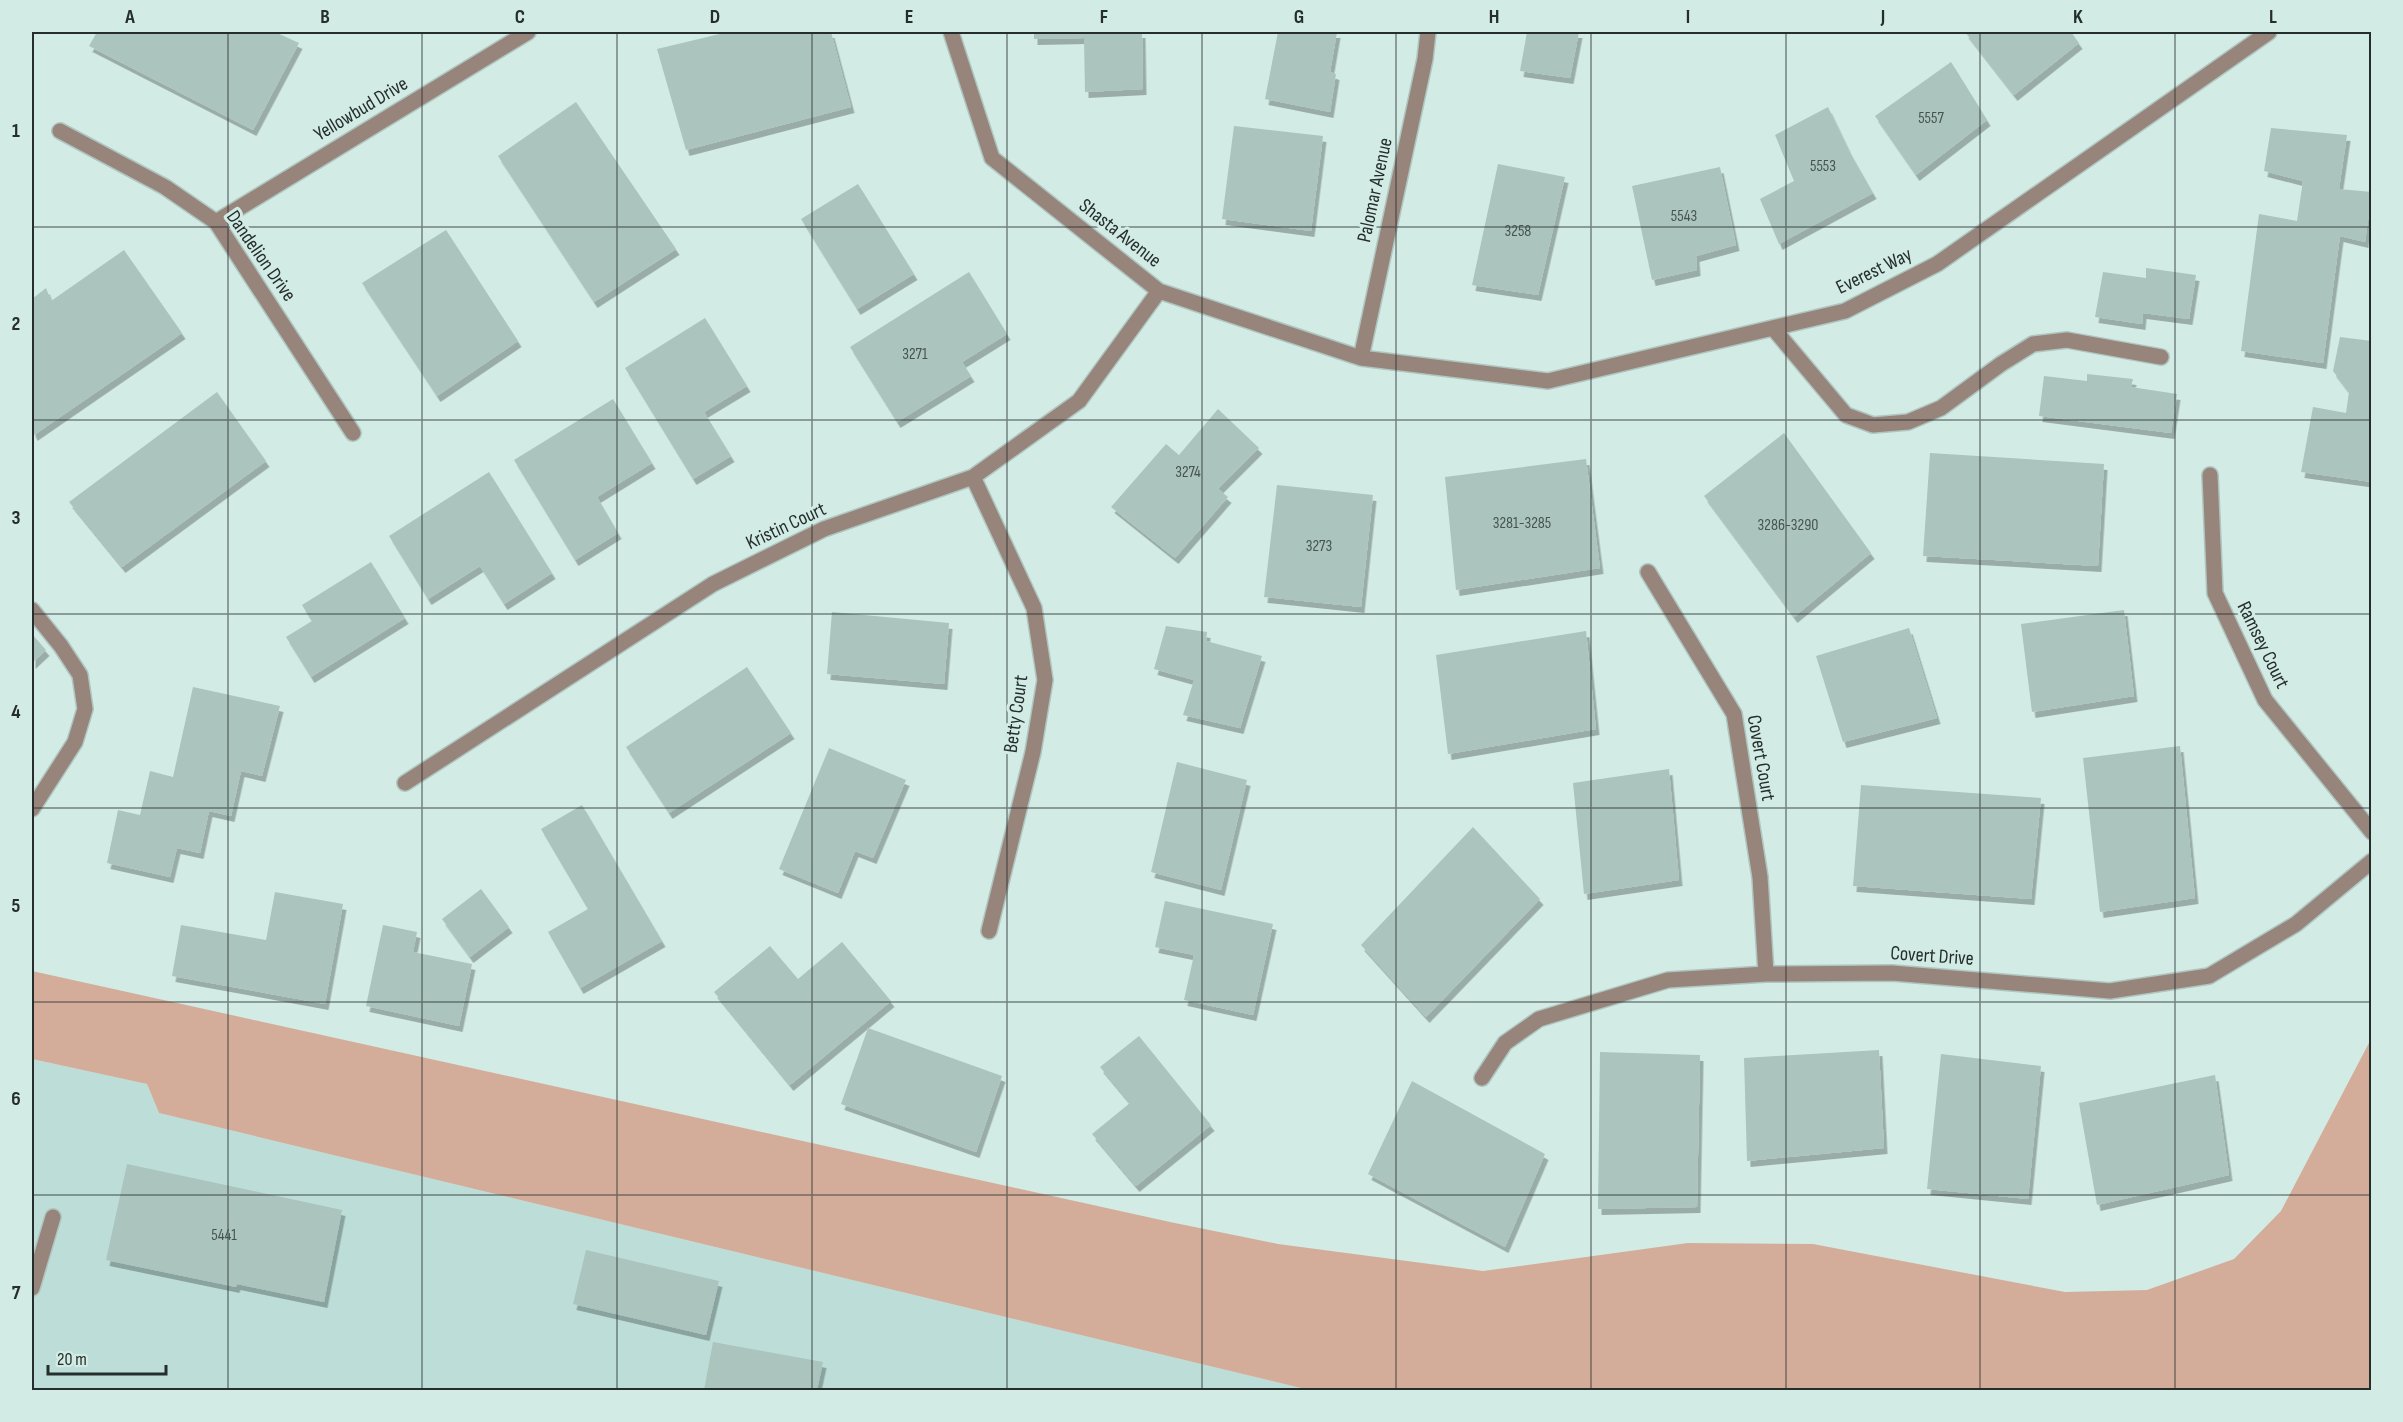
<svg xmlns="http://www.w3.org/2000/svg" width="2403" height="1422" font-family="'Sofia Sans Condensed',sans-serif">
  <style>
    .built { fill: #bdded8 }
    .green { fill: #d4ad9a }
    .building { fill: #abc4be; filter: url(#shadow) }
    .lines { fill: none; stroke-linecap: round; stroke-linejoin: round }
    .minor-casing { stroke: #afc5c0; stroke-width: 18 }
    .minor { stroke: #97847b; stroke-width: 15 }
    .grid { fill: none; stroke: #252e2c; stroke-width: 1.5; stroke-opacity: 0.55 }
    .labels { text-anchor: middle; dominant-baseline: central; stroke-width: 6; stroke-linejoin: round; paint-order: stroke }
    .number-label { font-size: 16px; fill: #465450 }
    .street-label { font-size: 20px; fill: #252e2c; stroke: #d2ebe5 }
    .neatline { fill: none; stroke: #252e2c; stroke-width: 2 }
    .grid-label { font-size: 20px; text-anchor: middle; font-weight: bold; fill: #252e2c }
  </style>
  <defs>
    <filter id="shadow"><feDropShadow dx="3.5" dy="6" stdDeviation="0" flood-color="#0004"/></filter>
  </defs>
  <rect width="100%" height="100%" fill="#d2ebe5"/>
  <path class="built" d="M 32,1059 L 147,1084 L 159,1113 L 1309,1390 L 32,1390 Z"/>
  <path class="green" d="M 32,971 L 1170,1222 L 1278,1244 L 1483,1271 L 1688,1243 L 1813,1244 L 2065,1292 L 2147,1290 L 2234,1259 L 2281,1211 L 2371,1039 L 2371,1390 L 1309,1390 L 159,1113 L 147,1084 L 32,1059 Z"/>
  <path class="building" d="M 97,32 L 275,32 L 299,43 L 253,130 L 89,46 Z
    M 728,32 L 831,32 L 851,107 L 686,150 L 657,49 Z
    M 1034,32 L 1142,32 L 1143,89 L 1085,92 L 1084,38 L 1034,39 Z
    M 1278,32 L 1337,32 L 1330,72 L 1336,74 L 1330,112 L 1265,99 Z
    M 1527,32 L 1579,32 L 1570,78 L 1520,71 Z
    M 1965,32 L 2071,32 L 2079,43 L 2014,95 Z
    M 1951,62 L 1987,120 L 1916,175 L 1875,116 Z
    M 576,102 L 676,249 L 594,302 L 498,156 Z
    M 1828,107 L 1849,151 L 1873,193 L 1779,244 L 1760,199 L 1794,181 L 1775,135 Z
    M 1234,126 L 1323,136 L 1311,231 L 1222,219 Z
    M 2271,128 L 2347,135 L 2339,189 L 2372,192 L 2365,242 L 2340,236 L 2323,363 L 2241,351 L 2259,214 L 2297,221 L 2303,181 L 2264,171 Z
    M 1498,164 L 1565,177 L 1538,295 L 1472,285 Z
    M 1720,167 L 1736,245 L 1696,256 L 1697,270 L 1652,280 L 1632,186 Z
    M 858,184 L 914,274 L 857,309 L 801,219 Z
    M 446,230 L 518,341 L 437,396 L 362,283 Z
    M 124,250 L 182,333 L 34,435 L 32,430 L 32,299 L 46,288 L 51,301 Z
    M 2146,268 L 2196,275 L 2189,319 L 2143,313 L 2142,324 L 2095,317 L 2103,272 L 2146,278 Z
    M 969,272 L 1007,334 L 962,362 L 971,376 L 897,422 L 850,347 Z
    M 705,318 L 747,386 L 704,412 L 731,456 L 693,479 L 625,368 Z
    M 2340,337 L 2372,341 L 2372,482 L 2301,472 L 2313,407 L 2346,413 L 2349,392 L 2333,371 Z
    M 2087,374 L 2133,379 L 2131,387 L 2177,394 L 2171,433 L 2039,416 L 2044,376 L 2087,381 Z
    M 217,392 L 266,461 L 122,567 L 69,502 Z
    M 613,399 L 652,463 L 597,497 L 618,533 L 575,560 L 514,460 Z
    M 1218,409 L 1259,448 L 1218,489 L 1228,497 L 1175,558 L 1111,507 L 1166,444 L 1179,455 Z
    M 1784,433 L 1871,553 L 1794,617 L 1704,496 Z
    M 1930,453 L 2104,464 L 2098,566 L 1923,556 Z
    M 1586,459 L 1600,568 L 1456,590 L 1445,477 Z
    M 489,472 L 552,573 L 504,604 L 480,566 L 428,599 L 389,536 Z
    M 1277,485 L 1373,495 L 1361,607 L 1264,597 Z
    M 371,562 L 405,618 L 311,677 L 286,637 L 312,621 L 302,605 Z
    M 2124,610 L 2134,696 L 2032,712 L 2021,624 Z
    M 832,612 L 949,623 L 944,684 L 827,674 Z
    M 1166,626 L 1207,632 L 1206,641 L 1262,656 L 1240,728 L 1183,715 L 1194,680 L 1154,669 Z
    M 1909,628 L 1937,718 L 1843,742 L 1816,656 Z
    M 1586,631 L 1596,729 L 1448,754 L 1436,655 Z
    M 32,634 L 46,650 L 32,663 Z
    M 747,667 L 791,733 L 669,813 L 626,747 Z
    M 193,687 L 280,706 L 262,776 L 241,771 L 231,816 L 209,811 L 200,853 L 177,848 L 170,877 L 107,863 L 118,810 L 140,815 L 150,771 L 173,777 Z
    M 2180,746 L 2195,898 L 2100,912 L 2083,758 Z
    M 829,748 L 906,780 L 873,858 L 855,851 L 838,893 L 779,869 Z
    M 1177,762 L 1247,780 L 1221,890 L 1151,872 Z
    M 1669,769 L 1679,880 L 1584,894 L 1573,783 Z
    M 1861,785 L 2041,798 L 2031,899 L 1853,886 Z
    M 582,805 L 662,941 L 580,988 L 548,932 L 588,909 L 541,829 Z
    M 1473,827 L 1540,899 L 1426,1017 L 1361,945 Z
    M 481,889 L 509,927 L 470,957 L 442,919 Z
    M 275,892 L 343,904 L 325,1004 L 172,976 L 181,925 L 266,940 Z
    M 1165,901 L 1273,924 L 1253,1015 L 1184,1000 L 1194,955 L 1155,947 Z
    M 383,925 L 417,932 L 413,952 L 472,964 L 459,1026 L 366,1006 Z
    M 842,942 L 891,1001 L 790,1085 L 714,992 L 770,946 L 798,979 Z
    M 868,1028 L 1002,1076 L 976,1152 L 841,1104 Z
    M 1139,1036 L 1211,1125 L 1136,1186 L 1092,1134 L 1130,1103 L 1100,1067 Z
    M 1879,1050 L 1884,1148 L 1747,1161 L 1744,1058 Z
    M 1600,1052 L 1700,1055 L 1697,1207 L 1598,1209 Z
    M 1941,1054 L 2041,1066 L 2028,1199 L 1927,1189 Z
    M 2215,1075 L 2229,1175 L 2097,1205 L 2079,1103 Z
    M 1412,1081 L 1545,1154 L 1505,1247 L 1368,1174 Z
    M 127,1164 L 342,1210 L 324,1302 L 237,1284 L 236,1287 L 106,1260 Z
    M 586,1250 L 719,1281 L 706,1335 L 573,1304 Z
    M 713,1342 L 823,1362 L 817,1390 L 704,1390 Z"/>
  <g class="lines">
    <g class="minor-casing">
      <path id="minor" d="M 951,32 L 992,158 L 1159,291 L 1361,358 L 1548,381 L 1845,311 L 1937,264 L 2269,32
        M 60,131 L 165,187 L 216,222 L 353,433
        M 216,222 L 528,32
        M 1773,328 L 1846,415 L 1873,425 L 1908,422 L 1941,408 L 2001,364 L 2033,344 L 2067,340 L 2161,357
        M 1361,358 L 1425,59 L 1428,32
        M 2210,475 L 2215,593 L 2265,700 L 2372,832
        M 973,477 L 1034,608 L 1045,680 L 1033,752 L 989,931
        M 1648,572 L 1734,714 L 1760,877 L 1766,974
        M 32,610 L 61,646 L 80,675 L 85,709 L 75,742 L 32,809
        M 405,783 L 713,584 L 824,529 L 973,477 L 1079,401 L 1159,291
        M 1482,1078 L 1505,1043 L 1539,1019 L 1668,980 L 1766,974 L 1892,973 L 2110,991 L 2209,976 L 2296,924 L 2372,861
        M 32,1288 L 53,1217"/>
    </g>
    <use href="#minor" class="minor"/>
  </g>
  <path class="grid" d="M 228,32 L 228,1390M 422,32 L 422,1390M 617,32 L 617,1390M 812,32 L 812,1390M 1007,32 L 1007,1390M 1202,32 L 1202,1390M 1396,32 L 1396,1390M 1591,32 L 1591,1390M 1786,32 L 1786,1390M 1980,32 L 1980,1390M 2175,32 L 2175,1390M 32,227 L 2372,227M 32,420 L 2372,420M 32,614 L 2372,614M 32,808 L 2372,808M 32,1002 L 2372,1002M 32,1195 L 2372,1195"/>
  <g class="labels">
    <g class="number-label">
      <text x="1931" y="118">5557</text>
      <text x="1823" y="166">5553</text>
      <text x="1684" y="216">5543</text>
      <text x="1518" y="231">3258</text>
      <text x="915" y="354">3271</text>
      <text x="1188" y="472">3274</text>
      <text x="1522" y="523">3281-3285</text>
      <text x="1788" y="525">3286-3290</text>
      <text x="1319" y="546">3273</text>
      <text x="224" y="1235">5441</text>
    </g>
    <g class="street-label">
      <text transform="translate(361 109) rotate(-31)">Yellowbud Drive</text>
      <text transform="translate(1375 190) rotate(-78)">Palomar Avenue</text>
      <text transform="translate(1120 233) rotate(38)">Shasta Avenue</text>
      <text transform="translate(261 256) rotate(55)">Dandelion Drive</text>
      <text transform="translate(1874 271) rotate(-26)">Everest Way</text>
      <text transform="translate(786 526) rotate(-25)">Kristin Court</text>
      <text transform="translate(2263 645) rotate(64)">Ramsey Court</text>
      <text transform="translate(1016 714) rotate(-82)">Betty Court</text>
      <text transform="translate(1761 758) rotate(80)">Covert Court</text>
      <text transform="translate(1932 956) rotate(4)">Covert Drive</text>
    </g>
  </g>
  <rect width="2403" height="1422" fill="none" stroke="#d2ebe5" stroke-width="66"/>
  <path d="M48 1365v9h118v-9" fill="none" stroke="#252e2c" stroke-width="3"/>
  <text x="57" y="1365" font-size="18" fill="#252e2c" stroke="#d2ebe5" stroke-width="4.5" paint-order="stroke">20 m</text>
  <rect x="33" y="33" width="2337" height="1356" class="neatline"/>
  <g class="grid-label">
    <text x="130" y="23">A</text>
    <text x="325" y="23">B</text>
    <text x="520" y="23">C</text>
    <text x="715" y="23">D</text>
    <text x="909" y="23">E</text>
    <text x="1104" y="23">F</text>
    <text x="1299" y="23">G</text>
    <text x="1494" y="23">H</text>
    <text x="1688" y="23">I</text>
    <text x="1883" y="23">J</text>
    <text x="2078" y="23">K</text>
    <text x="2273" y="23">L</text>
    <text x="16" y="137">1</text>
    <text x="16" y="330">2</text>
    <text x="16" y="524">3</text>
    <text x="16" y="718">4</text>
    <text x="16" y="912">5</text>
    <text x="16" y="1105">6</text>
    <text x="16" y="1299">7</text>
  </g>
</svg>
